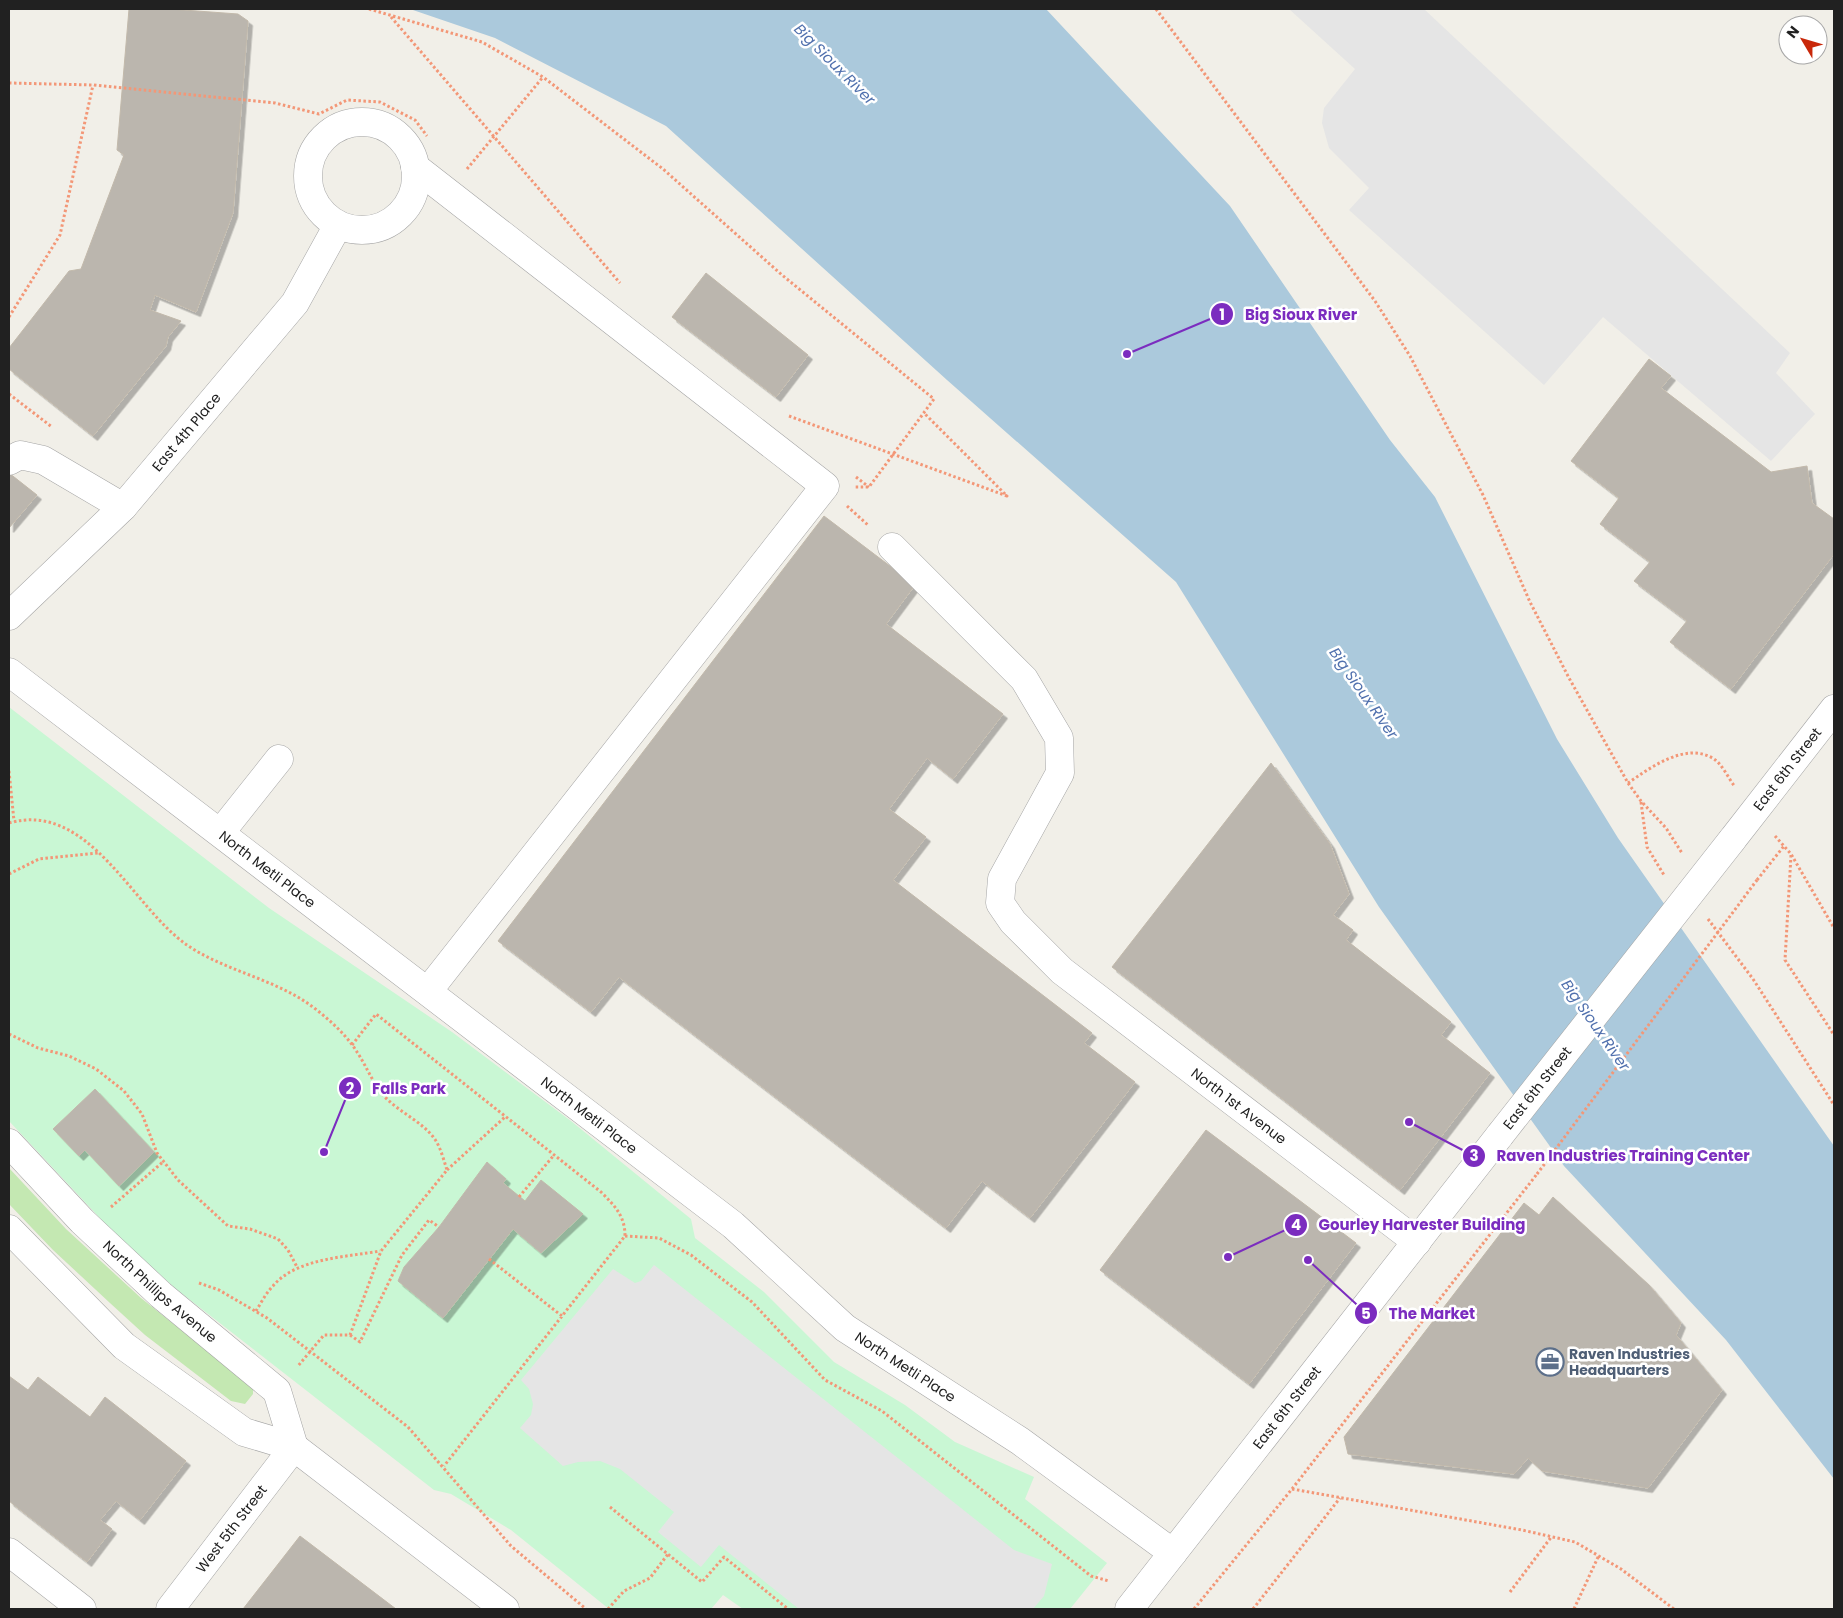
<svg xmlns="http://www.w3.org/2000/svg" width="1843" height="1618" font-family="Poppins,sans-serif">
  <style>
    .grass { fill: #c4e8b2 }
    .park { fill: #c9f7d4 }
    .parking { fill: #e5e5e5 }
    .water { fill: #abc9dc }
    .building { fill: #bbb6ae; stroke: #c2b9ab; filter: url(#shadow) }
    .lines { fill: none; stroke-linecap: round; stroke-linejoin: round }
    .minor-casing { stroke: #a5a5a5; stroke-width: 29 }
    .path { stroke: #f39777; stroke-width: 3; stroke-dasharray: 2.5 2.5; stroke-linecap: butt }
    .minor { stroke: #fff; stroke-width: 28 }
    .minor-bridge-casing { stroke: #a5a5a5; stroke-width: 29; stroke-linecap: butt }
    .path-bridge { stroke: #f39777; stroke-width: 3; stroke-dasharray: 2.5 2.5; stroke-linecap: butt }
    .minor-bridge { stroke: #fff; stroke-width: 28 }
    .labels { text-anchor: middle; dominant-baseline: central; stroke-width: 5; stroke-linejoin: round; paint-order: stroke }
    .street-label { font-size: 14px; fill: #212121; stroke: #fff }
    .service-label { font-size: 14px; font-weight: bold; fill: #4e5e75; stroke: #fff; text-anchor: start }
    .water-label { font-size: 15px; font-style: italic; fill: #5171ae; stroke: #fff }
    .leader { fill: none; stroke: #7b2cbf; stroke-width: 2 }
    .callout-dot { fill: #7b2cbf; stroke: #fff; stroke-width: 2 }
    .mark-label { font-size: 15px; text-anchor: middle; font-weight: bold; fill: #fff }
    .callout-label { font-size: 15px; text-anchor: middle; font-weight: bold; fill: #7b2cbf; stroke: #fff; stroke-width: 5; stroke-linejoin: round; paint-order: stroke }
  </style>
  <defs>
    <filter id="shadow"><feDropShadow dx="4.5" dy="4.5" stdDeviation="0" flood-color="#0004"/></filter>
  </defs>
  <rect width="100%" height="100%" fill="#f1efe8"/>
  <path class="grass" d="M 9,1168 L 66,1229 L 141,1298 L 246,1382 L 253,1389 L 253,1394 L 245,1404 L 231,1401 L 145,1335 L 110,1303 L 53,1250 L 9,1204 Z"/>
  <path class="park" d="M 9,707 L 269,908 L 452,1032 L 571,1121 L 691,1219 L 695,1238 L 764,1292 L 834,1362 L 905,1405 L 955,1442 L 1034,1477 L 1025,1499 L 1107,1563 L 1070,1609 L 743,1609 L 723,1595 L 711,1609 L 609,1609 L 511,1530 L 451,1494 L 434,1490 L 176,1289 L 111,1230 L 9,1121 Z"/>
  <path class="parking" d="M 1289,9 L 1424,9 L 1790,353 L 1776,373 L 1815,414 L 1771,461 L 1603,317 L 1544,385 L 1349,210 L 1369,188 L 1329,148 L 1322,123 L 1324,108 L 1355,69 Z
    M 654,1265 L 1014,1550 L 1052,1564 L 1044,1596 L 1033,1609 L 799,1609 L 719,1545 L 701,1567 L 658,1532 L 674,1512 L 620,1469 L 600,1461 L 578,1462 L 563,1466 L 520,1428 L 531,1415 L 533,1404 L 529,1389 L 521,1380 L 613,1269 L 635,1283 L 641,1281 Z"/>
  <path class="water" d="M 410,9 L 1046,9 L 1230,206 L 1390,440 L 1435,497 L 1557,739 L 1618,838 L 1834,1146 L 1834,1479 L 1726,1340 L 1564,1166 L 1379,907 L 1176,582 L 947,380 L 666,126 L 495,38 Z"/>
  <path class="building" d="M 129,9 L 170,9 L 238,14 L 248,21 L 233,213 L 196,312 L 155,295 L 150,310 L 181,321 L 168,337 L 166,346 L 93,436 L 9,369 L 9,348 L 69,271 L 81,269 L 124,155 L 117,150 Z
    M 706,273 L 808,355 L 776,397 L 672,317 Z
    M 1649,359 L 1671,376 L 1661,388 L 1771,472 L 1807,466 L 1812,503 L 1834,519 L 1834,554 L 1731,689 L 1670,642 L 1687,621 L 1634,581 L 1650,562 L 1600,524 L 1619,498 L 1571,461 Z
    M 9,473 L 37,495 L 9,528 Z
    M 824,516 L 915,585 L 886,624 L 1003,714 L 953,779 L 927,758 L 889,809 L 926,837 L 893,880 L 1092,1033 L 1084,1043 L 1135,1082 L 1030,1218 L 982,1181 L 946,1228 L 619,977 L 591,1012 L 498,941 Z
    M 1271,763 L 1330,844 L 1349,894 L 1333,915 L 1353,930 L 1346,940 L 1451,1022 L 1441,1035 L 1490,1073 L 1400,1190 L 1112,967 Z
    M 95,1089 L 154,1152 L 119,1186 L 85,1150 L 79,1156 L 53,1129 Z
    M 1206,1130 L 1356,1243 L 1249,1384 L 1100,1270 Z
    M 487,1162 L 506,1179 L 503,1183 L 525,1201 L 541,1180 L 583,1214 L 541,1253 L 513,1229 L 443,1318 L 398,1281 L 404,1267 L 439,1227 Z
    M 1553,1197 L 1649,1285 L 1681,1323 L 1676,1335 L 1722,1390 L 1648,1488 L 1542,1471 L 1528,1458 L 1514,1474 L 1348,1454 L 1344,1437 L 1524,1203 L 1539,1215 Z
    M 9,1376 L 28,1390 L 38,1377 L 90,1417 L 105,1397 L 186,1461 L 140,1520 L 116,1501 L 100,1520 L 112,1529 L 87,1562 L 9,1501 Z
    M 300,1536 L 396,1609 L 243,1609 Z"/>
  <g class="lines">
    <g class="minor-casing">
      <g id="minor">
        <circle cx="362" cy="176" r="54"/>
        <path d="M 415,167 L 825,486 L 428,991"/>
        <path d="M 9,461 L 20,455 L 43,460 L 123,507"/>
        <path id="s1" d="M 892,547 L 1024,679 L 1059,738 L 1060,773 L 1002,879 L 1000,903 L 1013,922 L 1062,971 L 1417,1242"/>
        <path id="s2" d="M 9,616 L 123,507 L 295,303 L 338,225"/>
        <path id="s3" d="M 9,672 L 733,1225 L 845,1328 L 1020,1441 L 1173,1553"/>
        <path d="M 221,832 L 279,759"/>
        <path id="s4" d="M 1732,840 L 1834,709"/>
        <path id="s5" d="M 9,1143 L 82,1221 L 161,1295 L 277,1391 L 294,1447"/>
        <path d="M 9,1229 L 124,1346 L 244,1432 L 294,1447 L 505,1609"/>
        <path d="M 9,1552 L 82,1609"/>
        <path id="s6" d="M 170,1609 L 294,1447"/>
        <path id="s7" d="M 1129,1609 L 1500,1135"/>
      </g>
    </g>
    <path class="path" d="M 369,9 L 482,42 L 543,77 L 663,169 L 782,275 L 934,399 L 869,487 L 855,487
      M 1156,9 L 1375,301 L 1410,356 L 1483,495 L 1530,602 L 1569,678 L 1628,783 L 1641,801 L 1666,828 L 1682,853
      M 391,17 L 620,283
      M 9,83 L 93,85 L 275,103 L 319,114 L 347,100 L 380,102 L 415,120 L 427,136
      M 467,169 L 543,77
      M 9,317 L 60,235 L 93,85
      M 9,394 L 52,427
      M 789,416 L 1007,496 L 924,413
      M 856,477 L 869,487
      M 847,506 L 869,526
      M 9,771 L 14,821
      M 1628,783 C 1650,768 1686,741 1714,759 C 1722,764 1729,779 1735,787
      M 1641,802 L 1647,847 L 1664,875
      M 9,823 C 89,800 133,908 187,945 C 228,973 279,979 318,1011 C 333,1023 347,1036 357,1052 C 367,1067 373,1084 385,1097 C 400,1113 425,1123 436,1141 C 441,1149 444,1161 447,1170 L 381,1251 L 350,1335 L 324,1335 L 298,1366
      M 1775,836 L 1791,854 L 1834,928
      M 1791,855 L 1785,960 L 1834,1035
      M 9,874 L 39,859 L 98,853
      M 1757,880 L 1784,846
      M 1708,919 L 1753,979 L 1834,1105
      M 9,1034 L 38,1048 L 69,1056 L 96,1069 L 124,1091 L 142,1114 L 157,1153 L 178,1180 L 228,1226 L 250,1229 L 278,1239 L 288,1250 L 297,1267
      M 352,1045 L 376,1014 L 601,1192 C 615,1206 625,1216 625,1236 L 444,1466
      M 447,1170 L 505,1117
      M 519,1197 L 554,1155
      M 111,1207 L 164,1161
      M 625,1236 L 659,1238 L 691,1255 L 752,1302 L 825,1380 L 882,1411 L 1091,1576 L 1109,1581
      M 489,1259 L 562,1316
      M 199,1283 L 219,1290 L 267,1318 L 408,1427 L 511,1546 L 586,1609
      M 256,1311 C 261,1303 266,1293 273,1286 C 296,1258 347,1257 380,1251
      M 350,1335 L 360,1342 L 402,1255 L 429,1220 L 439,1227
      M 1292,1489 L 1522,1530 L 1575,1542 L 1621,1569 L 1674,1609
      M 610,1507 L 702,1582 L 724,1557 L 788,1609
      M 1510,1592 L 1552,1536
      M 608,1609 L 624,1591 L 650,1578 L 668,1554
      M 1194,1609 L 1292,1489 L 1537,1174
      M 1253,1609 L 1340,1498
      M 1574,1609 L 1599,1555"/>
    <use href="#minor" class="minor"/>
    <g class="minor-bridge-casing">
      <g id="minor-bridge">
        <path id="s8" d="M 1500,1135 L 1732,840"/>
      </g>
    </g>
    <path class="path-bridge" d="M 1537,1174 L 1757,880"/>
    <use href="#minor-bridge" class="minor-bridge"/>
  </g>
  <defs>
    <g id="office-ring" transform="scale(1.4375)"><circle r="9.5" fill="#fff" stroke="#5c6f8a" stroke-width="1.5"/><path d="M-6-3h4V-5.5h4V-3h4V5H-6ZM-1-4.5V-3h2v-1.5ZM-6 0V1H6V0Z" fill="#5c6f8a"/></g>
  </defs>
  <g fill-rule="evenodd">
    <use href="#office-ring" x="1550" y="1362"/>
  </g>
  <g class="labels">
    <g class="street-label">
      <text stroke="none"><textPath href="#s2" startOffset="256">East 4th Place</textPath></text>
      <text stroke="none"><textPath href="#s4" startOffset="90">East 6th Street</textPath></text>
      <text stroke="none"><textPath href="#s3" startOffset="325">North Metli Place</textPath></text>
      <text stroke="none"><textPath href="#s8" startOffset="60">East 6th Street</textPath></text>
      <text stroke="none"><textPath href="#s1" startOffset="750">North 1st Avenue</textPath></text>
      <text stroke="none"><textPath href="#s3" startOffset="730">North Metli Place</textPath></text>
      <text stroke="none"><textPath href="#s5" startOffset="212">North Phillips Avenue</textPath></text>
      <text stroke="none"><textPath href="#s3" startOffset="1135">North Metli Place</textPath></text>
      <text stroke="none"><textPath href="#s7" startOffset="256">East 6th Street</textPath></text>
      <text stroke="none"><textPath href="#s6" startOffset="101">West 5th Street</textPath></text>
    </g>
    <g class="service-label">
      <text x="1569" y="1354">Raven Industries<tspan x="1569" dy="16">Headquarters</tspan></text>
    </g>
    <g class="water-label">
      <text transform="translate(835 64) rotate(45)">Big Sioux River</text>
      <text transform="translate(1364 693) rotate(55)">Big Sioux River</text>
      <text transform="translate(1596 1025) rotate(55)">Big Sioux River</text>
    </g>
  </g>
  <path class="leader" d="M1127 354L1222 314M324 1152L350 1088M1409 1122L1474 1156M1228 1257L1296 1225M1308 1260L1366 1313"/>
  <g class="callout-dot">
    <circle cx="1127" cy="354" r="5"/>
    <circle cx="324" cy="1152" r="5"/>
    <circle cx="1409" cy="1122" r="5"/>
    <circle cx="1228" cy="1257" r="5"/>
    <circle cx="1308" cy="1260" r="5"/>
    <circle cx="1222" cy="314" r="12"/>
    <circle cx="350" cy="1088" r="12"/>
    <circle cx="1474" cy="1156" r="12"/>
    <circle cx="1296" cy="1225" r="12"/>
    <circle cx="1366" cy="1313" r="12"/>
  </g>
  <g class="mark-label">
    <text x="1222" y="320">1</text>
    <text x="350" y="1094">2</text>
    <text x="1474" y="1161">3</text>
    <text x="1296" y="1230">4</text>
    <text x="1366" y="1319">5</text>
  </g>
  <g class="callout-label">
    <text x="1301" y="320">Big Sioux River</text>
    <text x="409" y="1094">Falls Park</text>
    <text x="1623" y="1161">Raven Industries Training Center</text>
    <text x="1422" y="1230">Gourley Harvester Building</text>
    <text x="1432" y="1319">The Market</text>
  </g>
  <rect width="1843" height="1618" fill="none" stroke="#212121" stroke-width="20"/>
  <g transform="translate(1803 40) rotate(308)"><circle r="24" fill="#ffffff" stroke="#a6a6a6"/>
  <path d="M0-4L9 19L0 12L-9 19Z" fill="#c9280a"/>
  <text y="-8" font-size="14" font-weight="bold" text-anchor="middle" fill="#212121">N</text>
  </g>
</svg>
